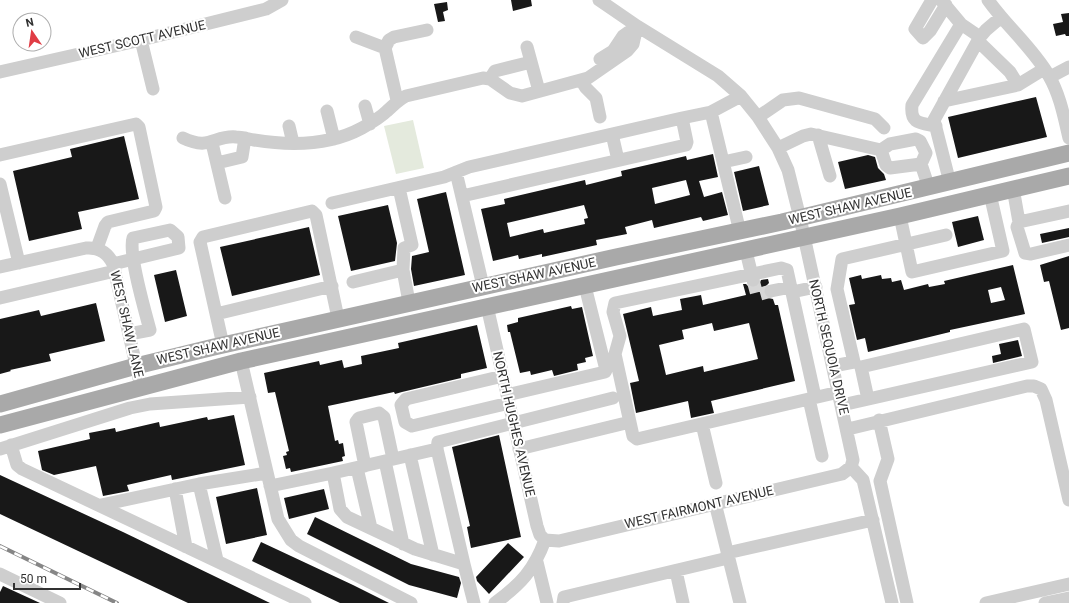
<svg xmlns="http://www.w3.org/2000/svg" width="1069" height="603" font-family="Roboto,sans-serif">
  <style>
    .green { fill: #e4eadd }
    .building { fill: #181818; fill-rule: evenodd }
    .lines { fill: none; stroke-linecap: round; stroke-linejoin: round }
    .minor-tunnel { stroke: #d6d6d6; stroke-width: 13; stroke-dasharray: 13 6; stroke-linecap: butt }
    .minor { stroke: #cecece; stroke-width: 13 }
    .major { stroke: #a9a9a9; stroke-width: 17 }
    .rail-casing { stroke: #868686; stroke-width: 4 }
    .rail { stroke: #fff; stroke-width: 2.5; stroke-dasharray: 8; stroke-linecap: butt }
    .labels { text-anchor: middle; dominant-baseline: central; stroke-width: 4; stroke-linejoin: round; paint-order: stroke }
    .street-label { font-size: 13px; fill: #313131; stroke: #fff }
  </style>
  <rect width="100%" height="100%" fill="#fff"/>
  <path class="green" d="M 413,120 L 424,168 L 396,174 L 384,126 Z"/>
  <path class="building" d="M 511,0 L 531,0 L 532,6 L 513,11 Z
    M 447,2 L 448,10 L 443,12 L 445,21 L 438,22 L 434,4 Z
    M 1069,13 L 1069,36 L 1066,36 L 1065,34 L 1056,36 L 1053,24 L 1063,22 L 1061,14 Z
    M 1036,97 L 1047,137 L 958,158 L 948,117 Z
    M 124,136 L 139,199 L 78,212 L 82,229 L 29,241 L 13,171 L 72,157 L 70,149 Z
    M 713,154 L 718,177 L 699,181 L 704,197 L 722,192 L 728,215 L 703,221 L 701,217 L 654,228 L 652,220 L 625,227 L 627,234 L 596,240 L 597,245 L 542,257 L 542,254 L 519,259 L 518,255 L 493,261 L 481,209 L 505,204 L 504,199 L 585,180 L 586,185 L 622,176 L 621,171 L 686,156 L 687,160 ZM 686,180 L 690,195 L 655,204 L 652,188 ZM 584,205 L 588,218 L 584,219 L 585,224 L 544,233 L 543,229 L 510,237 L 507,223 Z
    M 868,155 L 875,157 L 878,168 L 884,174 L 886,180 L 845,189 L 838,162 Z
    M 759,166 L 769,205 L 743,211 L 734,172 Z
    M 446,192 L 465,275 L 414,286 L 411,269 L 412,256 L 429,252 L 417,199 Z
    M 388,205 L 397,243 L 395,261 L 351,271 L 338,216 Z
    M 978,216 L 984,240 L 958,247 L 952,222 Z
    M 309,227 L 320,275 L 232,296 L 220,247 Z
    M 1069,228 L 1069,237 L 1042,243 L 1040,234 Z
    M 1069,256 L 1069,328 L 1061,330 L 1049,281 L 1044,282 L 1040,265 Z
    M 1013,265 L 1025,314 L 950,330 L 950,332 L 868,352 L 865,338 L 857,340 L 849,305 L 855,304 L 849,278 L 861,275 L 862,279 L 881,275 L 882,279 L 891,278 L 892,282 L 901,280 L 904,290 L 928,284 L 929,287 L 945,284 L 944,281 ZM 1001,287 L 1005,300 L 991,303 L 988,290 Z
    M 176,270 L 187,316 L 165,322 L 154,275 Z
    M 768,279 L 769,283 L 764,288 L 763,293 L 768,298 L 773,299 L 775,305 L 778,305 L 795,381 L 711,401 L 714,413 L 691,418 L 688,401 L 636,413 L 630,383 L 639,381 L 623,314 L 651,307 L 653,316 L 682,310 L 680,299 L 701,295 L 703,305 L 746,295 L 743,284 L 746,284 L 750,288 L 754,288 L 759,285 L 761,280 ZM 712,323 L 714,331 L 749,323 L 758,359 L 704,372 L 703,366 L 666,375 L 659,345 L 684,339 L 682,330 Z
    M 96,303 L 105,341 L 49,354 L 51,361 L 10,370 L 11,371 L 0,374 L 0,319 L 39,310 L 41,316 Z
    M 571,306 L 572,309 L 582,307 L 593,356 L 585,358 L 586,362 L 577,364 L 578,370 L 554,376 L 552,370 L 531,375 L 530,371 L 520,373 L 510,332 L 508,332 L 507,325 L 518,322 L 518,318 Z
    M 477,325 L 487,368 L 461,374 L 461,378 L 402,392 L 395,394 L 394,392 L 328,406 L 335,441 L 338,440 L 339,444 L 343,443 L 345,456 L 342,457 L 343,461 L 291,472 L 290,468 L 286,469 L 283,456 L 287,455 L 286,452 L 289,451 L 275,392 L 268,393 L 264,373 L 319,361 L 320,365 L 342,360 L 344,368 L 362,364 L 361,356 L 399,348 L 398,343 Z
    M 1018,340 L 1022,356 L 993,363 L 992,356 L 1001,354 L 999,344 Z
    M 234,415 L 245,465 L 172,480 L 171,475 L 127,485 L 129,491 L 103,496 L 96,466 L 54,475 L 42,470 L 38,451 L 90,439 L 89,433 L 115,428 L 116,432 L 159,422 L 160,427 L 207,417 L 208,420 Z
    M 499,435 L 521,537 L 471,548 L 467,527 L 470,526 L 452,447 Z
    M 0,475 L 123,532 L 270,603 L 188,603 L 0,514 Z
    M 257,488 L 267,535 L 226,544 L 216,497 Z
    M 324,489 L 329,509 L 289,519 L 284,498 Z
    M 315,517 L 411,564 L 459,577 L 461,583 L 457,598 L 409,585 L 307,534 Z
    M 261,542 L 353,585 L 389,603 L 340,603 L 252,561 Z
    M 508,543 L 524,557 L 489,594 L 477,581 L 476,577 Z
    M 3,586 L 40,603 L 0,603 L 0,592 Z"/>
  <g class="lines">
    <path class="minor-tunnel" d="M 753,280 L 757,295 L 771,291"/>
    <path class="minor" d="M 932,0 L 915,29 L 923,38 L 930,31 L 946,5
      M 941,0 L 961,24 L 980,37
      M 988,0 C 1007,27 1033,48 1049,76 C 1060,95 1064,117 1069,138
      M 356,37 L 385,48
      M 141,40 L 153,89
      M 978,41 L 1010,72 L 1018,85
      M 527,47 L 539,91
      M 600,59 L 613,51 L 623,36 L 637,26
      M 0,72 L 141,40 L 266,9 L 282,0
      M 1050,77 L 1069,67
      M 490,79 L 495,71 L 531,62
      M 581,80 L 586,88 L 596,98 L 600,117
      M 397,100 L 385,48 L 389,40 L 394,37 L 427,30
      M 944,101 L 1018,85 L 1044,69
      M 365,106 L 370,124
      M 327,111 L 334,139
      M 711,112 L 741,96
      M 758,117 L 783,100 L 799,98 L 875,119 L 884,128
      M 289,126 L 293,143
      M 936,126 C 920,123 910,124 912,105 L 961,24
      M 612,134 L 618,160
      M 818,135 L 830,176
      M 183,138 C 210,151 214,135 236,137 C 242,137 248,139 254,140 C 291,146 329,146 362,128 C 371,123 380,118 387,111 C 394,105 398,100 406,96 L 483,78 L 490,79 L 510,93 L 522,96 L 588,78 L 627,51 L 633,44 L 637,26
      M 212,143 L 225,198
      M 778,148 L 803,136 L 811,134 L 881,150 L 890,144 L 916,139 L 920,141 L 926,153 L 921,164
      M 881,150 L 886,165 L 890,168 L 921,164 L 929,188
      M 0,155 L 136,124 L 139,127 L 156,207 L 154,211 L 108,222 L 105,226 L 97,248
      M 723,162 L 746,157
      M 217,163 L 242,157 L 245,138
      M 456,172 L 483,286
      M 950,183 L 934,120 L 980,37 L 986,30 L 1000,18
      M 0,184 L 19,263
      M 399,188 L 412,245 L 404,248 L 403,270
      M 1013,188 L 1019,222 L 1069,211
      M 462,196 L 686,145 L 687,142 L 682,118 L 711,112 L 740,232
      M 332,203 L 444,177 L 469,167 L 682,118
      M 900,216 L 912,272 L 1003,251 L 990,194
      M 1019,222 L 1017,227 L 1025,253 L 1031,254 L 1069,245
      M 746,251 L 753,280
      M 113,264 L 179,248 L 178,237 L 170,230 L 133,238 C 128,253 145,311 150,330 L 129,334
      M 0,267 L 86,248 C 99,247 108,253 113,264 L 141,387
      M 353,282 L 403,270 L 409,302
      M 771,291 L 791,287
      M 792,292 L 816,287
      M 0,298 L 115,271
      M 487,306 L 537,526 L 540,535 L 545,540
      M 216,314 L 332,286
      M 223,345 L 200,242 L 203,237 L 312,211 L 316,215 L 338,318
      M 241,361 L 278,519 L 291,540 L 299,546 L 411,603
      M 833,366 L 854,362 L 837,289 L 842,259 L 946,235
      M 503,376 L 406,399 L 401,405 L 405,422 L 412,426 L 509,403
      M 507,395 L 605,372 L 606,370 L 585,286
      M 815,397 L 787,270 L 781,268 L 615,303 L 613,312 L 620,336 L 615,354 L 633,436 L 637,439 L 839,392
      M 809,399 L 822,456
      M 842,405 L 1032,362 L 1024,329 L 861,367 L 868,399
      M 879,420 L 888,459 L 880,481 L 907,603
      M 702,424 L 716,483
      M 848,429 L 1027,386 L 1034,386 L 1041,389 L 1046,400 L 1069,500
      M 11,445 L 17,465 L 22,469 L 305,603
      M 0,449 L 130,408 L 150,404 L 250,397
      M 519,449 L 630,422
      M 410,455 L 433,555
      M 385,461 L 403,544
      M 365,466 L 356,422 L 359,418 L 379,413 L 384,417 L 393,459
      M 851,467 L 863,480 L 892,603
      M 357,468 L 371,528
      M 333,473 L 437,449
      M 199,484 L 217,560
      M 270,486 L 333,473 L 340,509 L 347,517 L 415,549 L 464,564 L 437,449 L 438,442 L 613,398
      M 175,489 L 186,547
      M 715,503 L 740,603
      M 101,505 L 199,484 L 267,473
      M 545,540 L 559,541 L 842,474 L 851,467 L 853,460 L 800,218 L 788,170 L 778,148 L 758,117 L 741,96 L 718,76 L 637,26 L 599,0
      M 727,553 L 873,520
      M 537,562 L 547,603
      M 464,564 L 474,603
      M 676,571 L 683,603
      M 0,574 L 60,603
      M 495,603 C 521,584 534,570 545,540
      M 563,603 L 564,597 L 728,558
      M 986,603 L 1069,584
      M 1045,603 L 1069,598"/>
    <path class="major" d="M 0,404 L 136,366 L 214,347 L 616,257 L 782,222 L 1069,153
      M 0,425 L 241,361 L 900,216 L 1069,176"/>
    <g class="rail-casing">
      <path id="rail" d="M 0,546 L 117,603"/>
    </g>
    <use href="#rail" class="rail"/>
  </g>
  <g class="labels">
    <g class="street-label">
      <text transform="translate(142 39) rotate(-13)">WEST SCOTT AVENUE</text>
      <text transform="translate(850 206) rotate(-13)">WEST SHAW AVENUE</text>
      <text transform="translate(534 275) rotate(-12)">WEST SHAW AVENUE</text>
      <text transform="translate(127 324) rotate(77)">WEST SHAW LANE</text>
      <text transform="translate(218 346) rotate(-13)">WEST SHAW AVENUE</text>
      <text transform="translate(829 347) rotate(77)">NORTH SEQUOIA DRIVE</text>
      <text transform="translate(514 424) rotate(77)">NORTH HUGHES AVENUE</text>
      <text transform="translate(699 507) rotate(-13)">WEST FAIRMONT AVENUE</text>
    </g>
  </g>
  <g transform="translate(32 32) rotate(347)"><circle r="19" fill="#ffffff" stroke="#adadad"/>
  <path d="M0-3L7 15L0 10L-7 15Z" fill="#e03c45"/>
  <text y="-6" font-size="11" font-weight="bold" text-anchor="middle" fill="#313131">N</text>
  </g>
  <path d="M14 583v6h66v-6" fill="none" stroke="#313131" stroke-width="2"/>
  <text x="20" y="583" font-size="12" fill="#313131" stroke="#ffffff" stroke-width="3" paint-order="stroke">50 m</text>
</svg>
